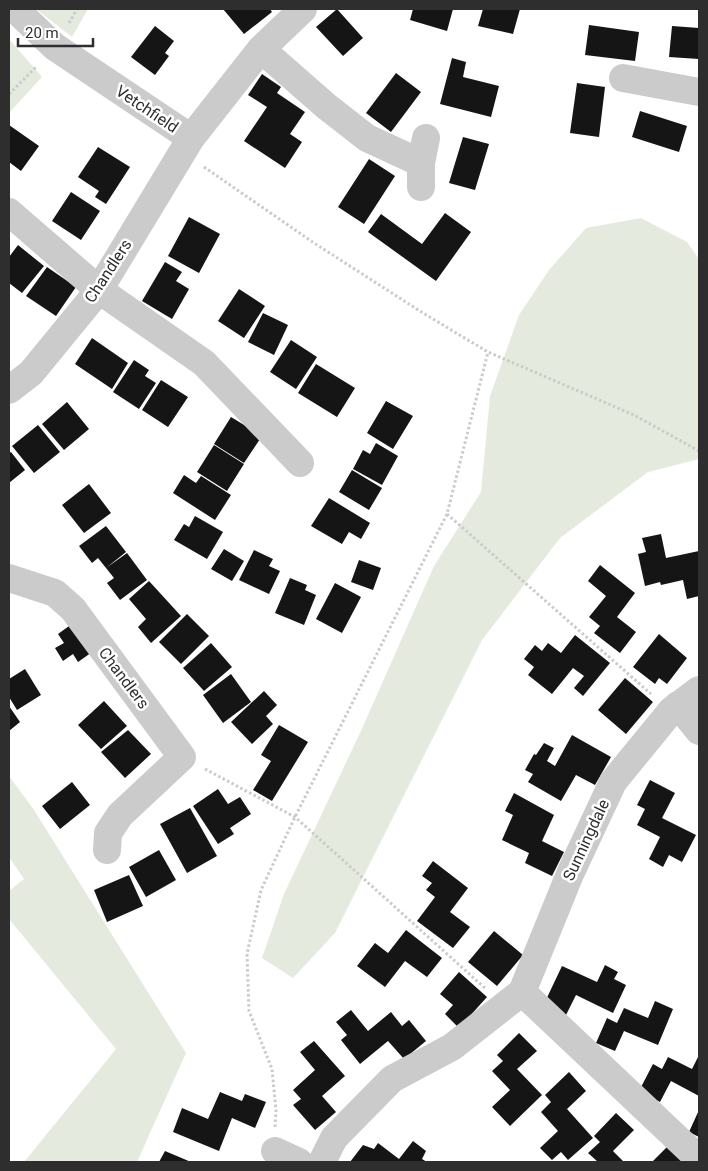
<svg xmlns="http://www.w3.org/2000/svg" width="708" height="1171" font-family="Roboto,sans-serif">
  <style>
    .green { fill: #e5eade }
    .building { fill: #151515 }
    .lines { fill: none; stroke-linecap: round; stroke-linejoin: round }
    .path { stroke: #cbcbcb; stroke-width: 3; stroke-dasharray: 2.5 2.5; stroke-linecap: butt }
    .minor { stroke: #cbcbcb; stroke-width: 28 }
    .labels { text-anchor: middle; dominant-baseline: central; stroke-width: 5; stroke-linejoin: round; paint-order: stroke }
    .street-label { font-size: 16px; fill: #2e2e2e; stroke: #fff }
  </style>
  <rect width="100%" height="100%" fill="#fff"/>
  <path class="green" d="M 36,9 L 88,9 L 72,37 Z
    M 9,39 L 42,77 L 9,113 Z
    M 641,218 L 687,242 L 699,259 L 699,459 L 648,472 L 560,538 L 482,640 L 335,933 L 293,978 L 262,958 L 284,894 L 360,733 L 434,566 L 481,492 L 490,396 L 519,315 L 549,270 L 586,228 Z
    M 9,776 L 34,810 L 186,1053 L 137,1162 L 24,1162 L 116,1049 L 9,919 L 9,891 L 24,879 L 9,857 Z"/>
  <path class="building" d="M 223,9 L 270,9 L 272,12 L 244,34 Z
    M 337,9 L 363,38 L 343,56 L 316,27 Z
    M 413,9 L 453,9 L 447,31 L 410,20 Z
    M 483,9 L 520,9 L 513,34 L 478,26 Z
    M 589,25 L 639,32 L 635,61 L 585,55 Z
    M 155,26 L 174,41 L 165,53 L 169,56 L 155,75 L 131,57 Z
    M 672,26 L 699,28 L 699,59 L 669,57 Z
    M 452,58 L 466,62 L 463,77 L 499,86 L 491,117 L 440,104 Z
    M 396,73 L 421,92 L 391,132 L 366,113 Z
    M 262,74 L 281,87 L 277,93 L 305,112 L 290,134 L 302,142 L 285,168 L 244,141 L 267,107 L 248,95 Z
    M 577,83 L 605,87 L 599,137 L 570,133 Z
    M 640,111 L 687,126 L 679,152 L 632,137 Z
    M 9,125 L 39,146 L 21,171 L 9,162 Z
    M 463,137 L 489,144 L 475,190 L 449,183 Z
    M 98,147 L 130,167 L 106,204 L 95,197 L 99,191 L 78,177 Z
    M 369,159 L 395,176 L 364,224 L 338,207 Z
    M 71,192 L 100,211 L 81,240 L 52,221 Z
    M 445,213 L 471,232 L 436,281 L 368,232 L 381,214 L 422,244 Z
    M 189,217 L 220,234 L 199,273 L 168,256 Z
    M 18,245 L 44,266 L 22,293 L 9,283 L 9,257 Z
    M 165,262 L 182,272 L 176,281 L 189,289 L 172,319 L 142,301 Z
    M 47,267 L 76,287 L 56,316 L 26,296 Z
    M 239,289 L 265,306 L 244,338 L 218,321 Z
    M 263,313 L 288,325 L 274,355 L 248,342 Z
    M 92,338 L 128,363 L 112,389 L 75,364 Z
    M 291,340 L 317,357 L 296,389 L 270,372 Z
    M 134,360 L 149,370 L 145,376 L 156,383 L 139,409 L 113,392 Z
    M 316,364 L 355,388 L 337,417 L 298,393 Z
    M 161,380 L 188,397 L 168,427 L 142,410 Z
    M 386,401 L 413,416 L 393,449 L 367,433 Z
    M 67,402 L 89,429 L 64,450 L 42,424 Z
    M 231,417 L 262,436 L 244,463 L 214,444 Z
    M 38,425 L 60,452 L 34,473 L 12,446 Z
    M 376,443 L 398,456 L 382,485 L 353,469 L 363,450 L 370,454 Z
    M 214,445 L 244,464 L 227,491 L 197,472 Z
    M 11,452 L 25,470 L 9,483 L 9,453 Z
    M 352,470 L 382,488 L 369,510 L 339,492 Z
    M 184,475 L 196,483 L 201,476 L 231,495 L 215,520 L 173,493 Z
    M 89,484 L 111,513 L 84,533 L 62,505 Z
    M 329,498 L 370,523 L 361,539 L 349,532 L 342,544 L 311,526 Z
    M 195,516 L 223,532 L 207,559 L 174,540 L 184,524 L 189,527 Z
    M 106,526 L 126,552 L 106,568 L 98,558 L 92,563 L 79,546 Z
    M 661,534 L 666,558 L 699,551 L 699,596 L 687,599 L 683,580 L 661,585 L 660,582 L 645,586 L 638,554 L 646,552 L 642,538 Z
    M 224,549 L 244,561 L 232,581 L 211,569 Z
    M 254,550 L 273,559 L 269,566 L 280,571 L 269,594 L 239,580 Z
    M 127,553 L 147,580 L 120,600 L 107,583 L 114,578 L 106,568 Z
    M 359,560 L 381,568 L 373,590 L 351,582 Z
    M 600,565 L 635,593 L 617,617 L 636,632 L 620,653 L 594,633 L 600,626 L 589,617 L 606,596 L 588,581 Z
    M 290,578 L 307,585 L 305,590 L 316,595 L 304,625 L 275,613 Z
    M 149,581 L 181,616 L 151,643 L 138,627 L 146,619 L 129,599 Z
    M 335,583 L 361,597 L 342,633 L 316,619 Z
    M 187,614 L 209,636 L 181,664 L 159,642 Z
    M 76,621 L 95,650 L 78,662 L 73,654 L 63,661 L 55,648 L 64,643 L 58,634 Z
    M 659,634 L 687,658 L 667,684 L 659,678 L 655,684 L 633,667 Z
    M 575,635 L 610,663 L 583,696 L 574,688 L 584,676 L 573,668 L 552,694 L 528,675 L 534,667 L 524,659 L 535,645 L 542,651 L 548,643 L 561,653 Z
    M 211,643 L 232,667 L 204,691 L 183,668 Z
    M 25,669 L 41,695 L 17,710 L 9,697 L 9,679 Z
    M 231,674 L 251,702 L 223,723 L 203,695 Z
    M 625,678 L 653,702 L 626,734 L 598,710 Z
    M 264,691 L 277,705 L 266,716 L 273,724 L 252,744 L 231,722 Z
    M 104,701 L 127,726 L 101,749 L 78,725 Z
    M 9,706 L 20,722 L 9,731 Z
    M 279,725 L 308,742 L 272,801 L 253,790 L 271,761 L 261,755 Z
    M 128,730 L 151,754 L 125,778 L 101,752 Z
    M 572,735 L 611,757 L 595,785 L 576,775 L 561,801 L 528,782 L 533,774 L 525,770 L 534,754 L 536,755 L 544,743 L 554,748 L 547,761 L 555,766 Z
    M 650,780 L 675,793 L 662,818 L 696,835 L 682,862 L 669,855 L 663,867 L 649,859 L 660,837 L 637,825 L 645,809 L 637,805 Z
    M 72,782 L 90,805 L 60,829 L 42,806 Z
    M 218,789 L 228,804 L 240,797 L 251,814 L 230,828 L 234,834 L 218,844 L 193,806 Z
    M 514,793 L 554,815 L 542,841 L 564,852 L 552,876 L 525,863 L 529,853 L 502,840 L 513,815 L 505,811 Z
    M 190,808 L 217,856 L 187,873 L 160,824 Z
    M 159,850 L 176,880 L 146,897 L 129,867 Z
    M 433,861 L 468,888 L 450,912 L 470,927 L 453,948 L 417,921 L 435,897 L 426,890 L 432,883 L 422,876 Z
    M 129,875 L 143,906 L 107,922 L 94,890 Z
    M 406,930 L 442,958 L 427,977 L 405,961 L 385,987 L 357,966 L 375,943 L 388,953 Z
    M 494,931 L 523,955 L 497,986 L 468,962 Z
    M 605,965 L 618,972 L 614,979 L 626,985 L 613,1013 L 576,995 L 565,1017 L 543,1006 L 562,966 L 597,982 Z
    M 459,972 L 487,997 L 459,1028 L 445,1014 L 453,1005 L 440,994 Z
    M 655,1001 L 673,1009 L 658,1045 L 624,1031 L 615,1051 L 596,1043 L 607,1018 L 617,1023 L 624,1008 L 648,1018 Z
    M 351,1010 L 368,1031 L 391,1012 L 402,1026 L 409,1020 L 426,1041 L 404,1059 L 388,1041 L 360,1064 L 341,1040 L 347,1035 L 336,1022 Z
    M 519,1033 L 537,1051 L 517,1069 L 542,1095 L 510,1126 L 492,1107 L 510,1090 L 492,1071 L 503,1061 L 497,1055 Z
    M 314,1041 L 345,1076 L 322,1096 L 336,1112 L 315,1130 L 293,1105 L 301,1099 L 293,1090 L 315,1070 L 300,1052 Z
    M 699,1055 L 699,1096 L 671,1081 L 660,1102 L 639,1091 L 653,1064 L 662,1069 L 668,1057 L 692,1069 Z
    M 569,1072 L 586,1091 L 567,1109 L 593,1138 L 568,1160 L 561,1152 L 552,1160 L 540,1148 L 558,1131 L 541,1112 L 551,1102 L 545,1095 Z
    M 220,1092 L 242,1101 L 245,1094 L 266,1102 L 255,1128 L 232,1118 L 219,1151 L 173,1132 L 182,1108 L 208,1119 Z
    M 699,1110 L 699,1137 L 689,1132 Z
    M 616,1113 L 634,1130 L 613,1151 L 624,1162 L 598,1162 L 588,1153 L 600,1142 L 594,1136 Z
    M 413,1141 L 426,1151 L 422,1159 L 427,1162 L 350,1162 L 363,1145 L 374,1149 L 378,1143 L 399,1159 Z
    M 668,1146 L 684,1162 L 652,1162 Z
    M 165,1151 L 191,1162 L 159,1162 Z"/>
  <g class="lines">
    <path class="path" d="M 69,23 L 77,9
      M 9,94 L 37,66
      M 204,167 L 314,243 L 423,313 L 488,352 L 634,415 L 699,451
      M 447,514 L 651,694
      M 205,769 L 295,817 L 486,989
      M 275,1127 L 276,1111 L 272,1069 L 249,1011 L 247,954 L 261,890 L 295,817 L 447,514 L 488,352"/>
    <path class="minor" d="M 15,9 L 55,47 L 191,138 L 261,49 L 303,9
      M 261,49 L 326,106 L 367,138 L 421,163 L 426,138
      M 623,78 L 699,92
      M 421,187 L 421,163
      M 9,212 L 99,290 L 204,363 L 300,463
      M 9,390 L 31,373 L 99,290 L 191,138
      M 9,578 L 55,593 L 73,609 L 182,757 L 120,815 L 108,833 L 107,850
      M 678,705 L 699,731
      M 522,992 L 699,1159
      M 275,1151 L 299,1162
      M 322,1162 L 334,1138 L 392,1079 L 452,1047 L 522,992 L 570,874 L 613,782 L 671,711 L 699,690"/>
  </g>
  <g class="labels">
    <g class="street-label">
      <text transform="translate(147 109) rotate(34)">Vetchfield</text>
      <text transform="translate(108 271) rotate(-57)">Chandlers</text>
      <text transform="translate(124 678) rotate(53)">Chandlers</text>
      <text transform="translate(586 840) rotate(-65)">Sunningdale</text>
    </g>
  </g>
  <rect width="708" height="1171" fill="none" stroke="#2e2e2e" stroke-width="20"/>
  <path d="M18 38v8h75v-8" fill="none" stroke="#2e2e2e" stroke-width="2.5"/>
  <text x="25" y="38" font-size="15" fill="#2e2e2e" stroke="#ffffff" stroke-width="4" paint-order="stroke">20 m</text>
</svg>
